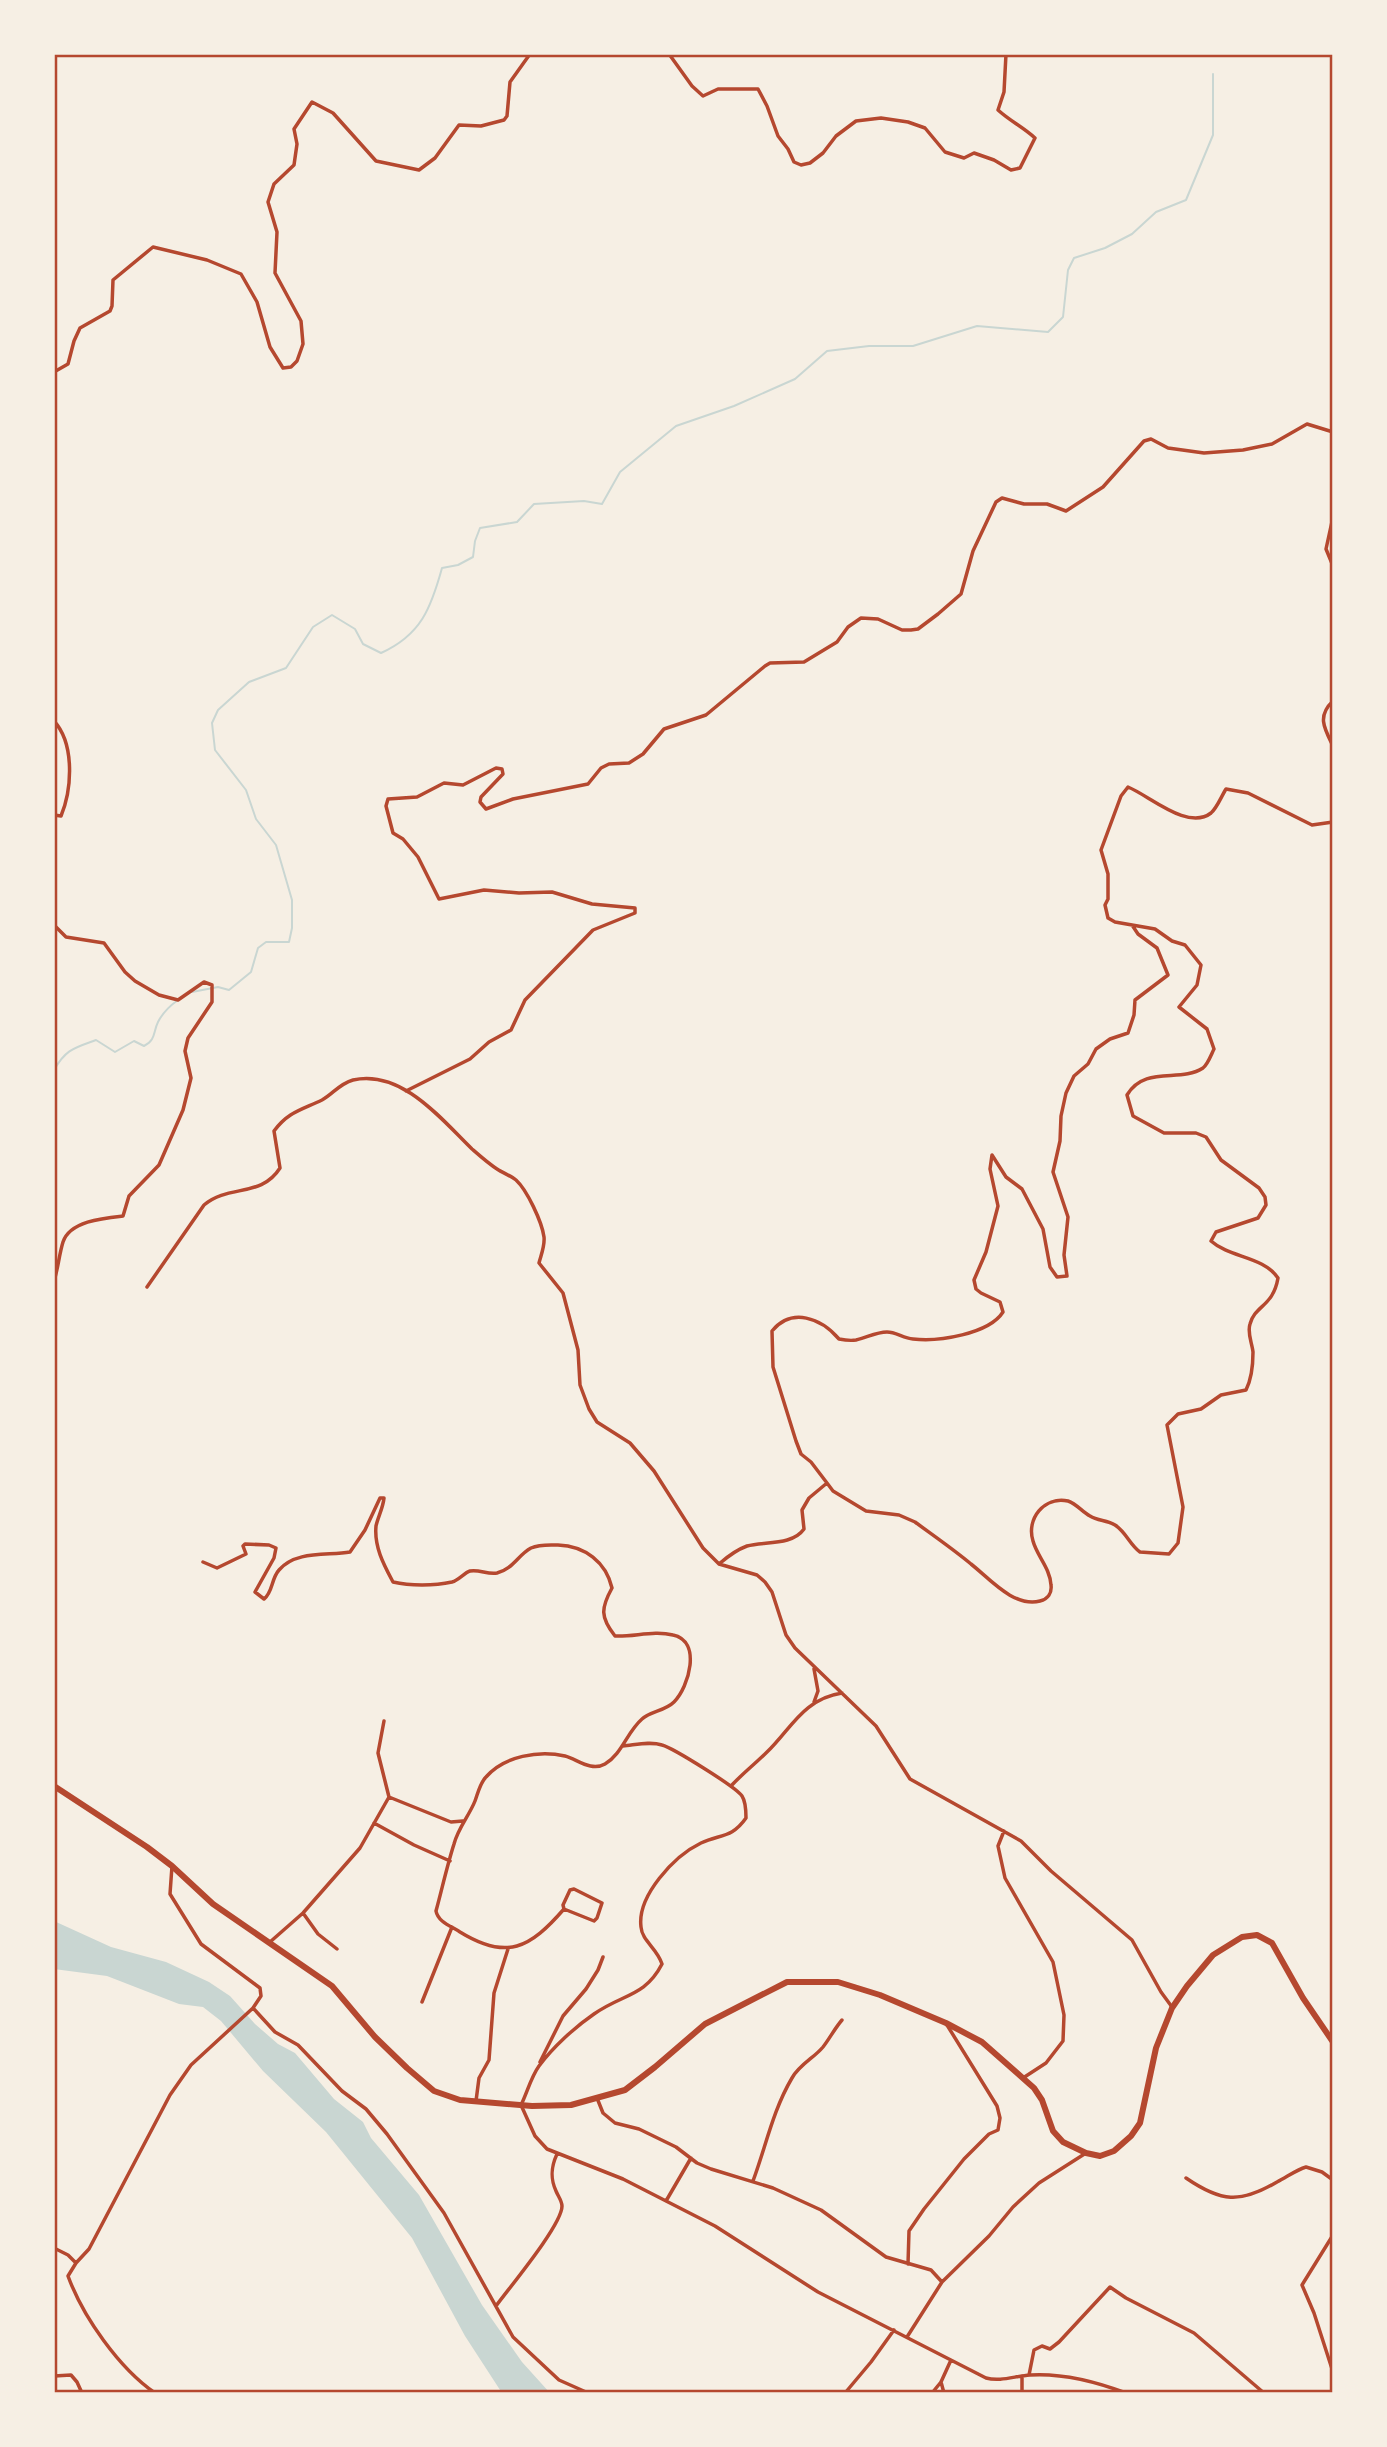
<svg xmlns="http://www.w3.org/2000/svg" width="1387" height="2447" font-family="Helvetica,sans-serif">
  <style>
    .water { fill: #c9d6d2 }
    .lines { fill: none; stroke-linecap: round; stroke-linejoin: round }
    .stream { stroke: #c9d6d2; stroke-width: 2 }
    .minor { stroke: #b5482f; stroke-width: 3.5 }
    .trunk { stroke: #b5482f; stroke-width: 6 }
    .neatline { fill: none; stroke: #b5482f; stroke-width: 2.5 }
  </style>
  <rect width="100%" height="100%" fill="#f6efe4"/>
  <path class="water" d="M 54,1921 L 111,1947 L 166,1962 L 209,1982 L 230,1996 L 255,2024 L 278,2044 L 295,2053 L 334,2099 L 363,2122 L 371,2138 L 419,2195 L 482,2305 L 522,2362 L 550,2393 L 502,2393 L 465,2336 L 412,2238 L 326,2132 L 263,2071 L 221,2021 L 203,2007 L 179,2004 L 107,1976 L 54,1969 Z"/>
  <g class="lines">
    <path class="stream" d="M 192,992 L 218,987 L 229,990 L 251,972 L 258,948 L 266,942 L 289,942 L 292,928 L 292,900 L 276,845 L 256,819 L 246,790 L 215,750 L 212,723 L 218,710 L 249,682 L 286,668 L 313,627 L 332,615 L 355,629 L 363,644 L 381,653 C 421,635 431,608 442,568 L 458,565 L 473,557 L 475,541 L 480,528 L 517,522 L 534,504 L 584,501 L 602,504 L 620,472 L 676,426 L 734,406 L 795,379 L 827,351 L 869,346 L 913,346 L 977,326 L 1048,332 L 1063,317 L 1068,270 L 1074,258 L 1105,248 L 1132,234 L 1156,212 L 1186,200 L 1213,135 L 1213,74
      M 54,1070 C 66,1049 74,1048 96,1040 L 115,1052 L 134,1041 L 144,1046 C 156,1040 153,1032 158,1022 C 162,1014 171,1005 178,1000"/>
    <path class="minor" d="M 669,54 L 692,86 L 703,96 L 718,89 L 758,89 L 767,106 L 778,136 L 788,149 L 794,162 L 801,165 L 810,163 L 823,153 L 836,136 L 856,121 L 881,118 L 908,122 L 925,128 L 945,152 L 964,158 L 974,153 L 994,160 L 1011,170 L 1020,168 L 1035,138 C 1023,127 1010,121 998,110 L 1004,92 L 1006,54
      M 54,372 L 68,364 L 74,341 L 80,328 L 110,311 L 112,306 L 113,280 L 153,247 L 207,260 L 241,274 L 257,302 L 270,347 L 283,368 L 291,367 L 297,361 L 303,344 L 301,321 L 275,273 L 277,232 L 268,202 L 274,184 L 294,165 L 297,144 L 294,129 L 312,102 L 333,113 L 376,161 L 419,170 L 435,158 L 459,125 L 481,126 L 504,120 L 507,116 L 510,82 L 530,54
      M 1333,517 L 1326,549 L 1333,566
      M 1333,701 C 1317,716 1324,728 1333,746
      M 54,721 C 75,744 72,789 61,816 L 54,815
      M 54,925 L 66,937 L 104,943 L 125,972 L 135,981 L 159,995 L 178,1000 L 204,982 L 212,985 L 212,1002 L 188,1038 L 185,1051 L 191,1078 L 183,1110 L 159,1165 L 129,1196 L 123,1216 C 104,1218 70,1221 63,1242 C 59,1255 58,1269 54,1281
      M 406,1091 L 470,1059 L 489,1042 L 511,1030 L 525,1000 L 593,930 L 635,913 L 635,908 L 592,904 L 552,892 L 519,893 L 484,890 L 439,899 L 418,857 L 403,839 L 393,833 L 386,806 L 388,799 L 417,797 L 444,783 L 463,785 L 496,768 L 502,769 L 503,774 L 481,797 L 480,802 L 486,809 L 513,799 L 588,784 L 601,768 L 609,764 L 629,763 L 643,754 L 664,729 L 706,715 L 765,666 L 770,663 L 804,662 L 837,642 L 848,627 L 861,618 L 878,619 L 902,630 L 911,630 L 918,629 L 938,614 L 961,594 L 973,551 L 996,502 L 1002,498 L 1024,504 L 1047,504 L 1066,511 L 1103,487 L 1144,441 L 1151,439 L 1168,448 L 1204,453 L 1243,450 L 1272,444 L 1307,424 L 1333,432
      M 147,1287 L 204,1205 C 229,1184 261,1198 280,1168 L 274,1131 C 288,1112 301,1110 322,1100 C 333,1094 339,1084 353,1080 C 402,1069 442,1120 472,1149 C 480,1156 489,1164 497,1169 C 503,1173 511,1176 516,1180 C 527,1190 542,1222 544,1237 C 545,1246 541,1255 539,1263 L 563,1293 L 578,1350 L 580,1385 L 589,1409 L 597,1422 L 630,1443 L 654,1471 L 703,1548 L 719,1564 L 757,1575 L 765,1582 L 772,1592 L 786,1635 L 795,1648 L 876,1726 L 910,1779 L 1021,1841 L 1051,1871 L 1132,1940 L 1161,1992 L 1172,2007
      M 827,1483 L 811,1462 L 801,1454 L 796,1441 L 773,1367 L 772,1331 C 792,1307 821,1318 839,1339 C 844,1340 850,1341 856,1340 C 866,1338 876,1332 887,1332 C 896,1332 903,1338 913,1339 C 938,1342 989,1334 1003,1312 L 1000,1302 L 981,1293 L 976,1289 L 974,1280 L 986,1252 L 998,1206 L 990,1169 L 992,1155 L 1006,1177 L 1022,1189 L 1043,1229 L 1050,1267 L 1057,1277 L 1067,1276 L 1064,1255 L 1068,1217 L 1053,1172 L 1060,1141 L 1061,1116 L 1066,1093 L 1074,1076 L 1088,1064 L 1096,1049 L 1110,1039 L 1128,1033 L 1134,1015 L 1135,1000 L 1168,975 L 1157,948 L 1138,934 L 1132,925
      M 203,1562 L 217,1568 L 246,1554 L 243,1546 L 245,1544 L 269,1545 L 276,1548 L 274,1558 L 255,1592 L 264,1599 C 273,1592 271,1579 279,1570 C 296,1550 328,1556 350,1552 L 365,1530 L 380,1498 L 384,1498 C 383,1508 378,1517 376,1526 C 374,1547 384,1565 393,1582 C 410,1586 434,1586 452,1582 C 459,1580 464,1573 470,1571 C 479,1569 488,1575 497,1573 C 513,1569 518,1555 531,1548 C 540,1544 549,1545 558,1545 C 585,1546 606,1562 612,1588 C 601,1608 600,1617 615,1636 C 634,1637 654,1630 673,1635 C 702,1641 689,1687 674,1702 C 665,1711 651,1711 642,1719 C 627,1732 622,1754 605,1764 C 591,1772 577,1759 565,1756 C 539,1750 504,1756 486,1777 C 480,1783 478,1793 475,1801 C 469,1816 458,1828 454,1844 C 447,1866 442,1889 436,1911 C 438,1922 451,1926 460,1932 C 507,1961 530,1948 564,1909 L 563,1905 L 570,1890 L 574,1889 L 602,1903 L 597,1918 L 594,1921 L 564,1909
      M 719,1564 C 727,1557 736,1550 747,1546 C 764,1541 792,1546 804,1529 L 802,1510 L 809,1498 L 827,1483 L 833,1491 L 866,1511 L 899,1515 L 915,1522 C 934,1536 953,1549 971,1564 C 989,1578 1014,1608 1040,1601 C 1048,1599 1052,1593 1051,1585 C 1050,1568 1037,1556 1033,1541 C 1026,1519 1044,1496 1068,1501 C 1077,1504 1082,1512 1090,1516 C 1098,1521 1107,1520 1115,1525 C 1126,1532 1130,1545 1140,1552 L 1169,1554 L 1178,1543 L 1183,1507 L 1167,1425 L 1178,1414 L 1201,1409 L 1221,1395 L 1246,1390 C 1252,1378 1253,1366 1253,1352 C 1252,1343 1247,1333 1250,1324 C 1255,1305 1273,1307 1278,1278 C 1263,1256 1230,1258 1211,1241 L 1216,1232 L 1258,1218 L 1266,1205 L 1265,1197 L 1259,1188 L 1221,1160 L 1206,1137 L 1196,1133 L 1164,1133 L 1133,1116 L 1127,1095 C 1145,1065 1180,1083 1203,1068 C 1208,1064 1211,1055 1214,1049 L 1207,1029 L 1179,1007 L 1197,985 L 1201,965 L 1185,945 L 1172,941 L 1155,929 L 1115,922 L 1108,918 L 1105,905 L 1108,899 L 1108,874 L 1101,850 L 1121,796 L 1128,787 C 1150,796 1188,831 1211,813 C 1217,808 1221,797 1226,789 L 1248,793 L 1312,825 L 1333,822
      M 814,1669 L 818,1691 L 814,1702
      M 623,1746 C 635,1745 650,1741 662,1745 C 673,1748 736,1787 742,1796 C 746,1802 746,1811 746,1818 C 732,1838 721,1834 701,1843 C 674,1856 637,1896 641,1927 C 642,1941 657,1948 662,1964 C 645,1997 622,1994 594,2014 C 575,2027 553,2047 539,2066 C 531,2077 527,2093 521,2105 L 535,2136 L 547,2149 L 623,2179 L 715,2226 L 818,2292 L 986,2378 C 1000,2382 1015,2376 1030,2375 C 1062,2373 1097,2382 1126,2393
      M 731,1786 C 742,1774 755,1764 767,1752 C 791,1729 803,1699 842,1693
      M 389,1797 L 451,1822 L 463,1821
      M 374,1823 L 414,1845 L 450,1861
      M 1004,1831 L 998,1846 L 1005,1878 L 1053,1962 L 1064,2015 L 1063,2041 L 1046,2063 L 1023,2078
      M 303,1913 L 318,1934 L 337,1949
      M 270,1942 L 303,1913 L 360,1848 L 389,1797 L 378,1753 L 384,1721
      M 422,2002 L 452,1927
      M 253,2008 L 275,2032 L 298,2045 L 342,2091 L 366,2109 L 387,2134 L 444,2213 L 513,2337 L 559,2380 L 586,2392
      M 540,2062 L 563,2016 L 586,1989 L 598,1970 L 603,1957
      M 597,2098 L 603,2113 L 615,2123 L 639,2129 L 676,2147 L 697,2163 L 711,2169 L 773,2188 L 821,2210 L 886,2257 L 931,2270 L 942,2282
      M 476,2101 L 479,2078 L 489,2060 L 494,1993 L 508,1949
      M 1186,2178 C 1221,2202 1240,2204 1277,2182 C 1287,2177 1296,2170 1306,2167 L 1322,2172 L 1333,2180
      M 753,2181 C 766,2146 773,2110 792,2078 C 800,2064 814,2058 823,2047 C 830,2038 835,2028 842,2020
      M 666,2201 L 691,2158
      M 1333,2235 L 1302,2285 L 1314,2313 L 1333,2372
      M 54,2248 L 68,2255 L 76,2263 L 89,2249 L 170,2095 L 191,2065 L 253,2008 L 261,1996 L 260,1988 L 201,1944 L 170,1894 L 172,1866
      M 76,2263 L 68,2276 C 83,2317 119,2368 155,2393
      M 908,2264 L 909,2231 L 924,2209 L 964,2159 L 989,2134 L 998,2130 L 1000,2118 L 997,2106 L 947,2025
      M 496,2306 C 509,2288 562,2225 562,2206 C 562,2201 558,2196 556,2191 C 550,2178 551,2167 557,2154
      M 907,2337 L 942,2282 L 989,2236 L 1013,2207 L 1039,2183 L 1086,2153
      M 1029,2375 L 1034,2350 L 1042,2346 L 1050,2349 L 1059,2342 L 1110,2287 L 1126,2298 L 1194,2333 L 1264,2393
      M 54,2376 L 71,2375 L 77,2382 L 82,2393
      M 1022,2376 L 1022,2393
      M 941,2382 L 944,2393
      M 845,2393 L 871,2362 L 894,2330
      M 932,2393 L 941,2382 L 951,2360"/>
    <path class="trunk" d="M 54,1786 L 147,1847 L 172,1866 L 213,1904 L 332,1986 L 375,2037 L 407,2068 L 434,2091 L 460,2100 L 532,2106 L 571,2105 L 625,2090 L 655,2067 L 705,2024 L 738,2007 L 787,1982 L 838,1982 L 880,1995 L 946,2023 L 982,2042 L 1034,2088 L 1042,2100 L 1053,2131 L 1063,2142 L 1086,2153 L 1100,2156 L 1114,2151 L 1131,2136 L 1140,2123 L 1156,2048 L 1172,2008 L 1187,1986 L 1213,1955 L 1242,1937 L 1257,1935 L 1272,1943 L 1303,1998 L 1333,2042"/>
  </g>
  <rect width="1387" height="2447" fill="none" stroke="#f6efe4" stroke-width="112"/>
  <rect x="56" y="56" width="1275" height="2335" class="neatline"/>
</svg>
